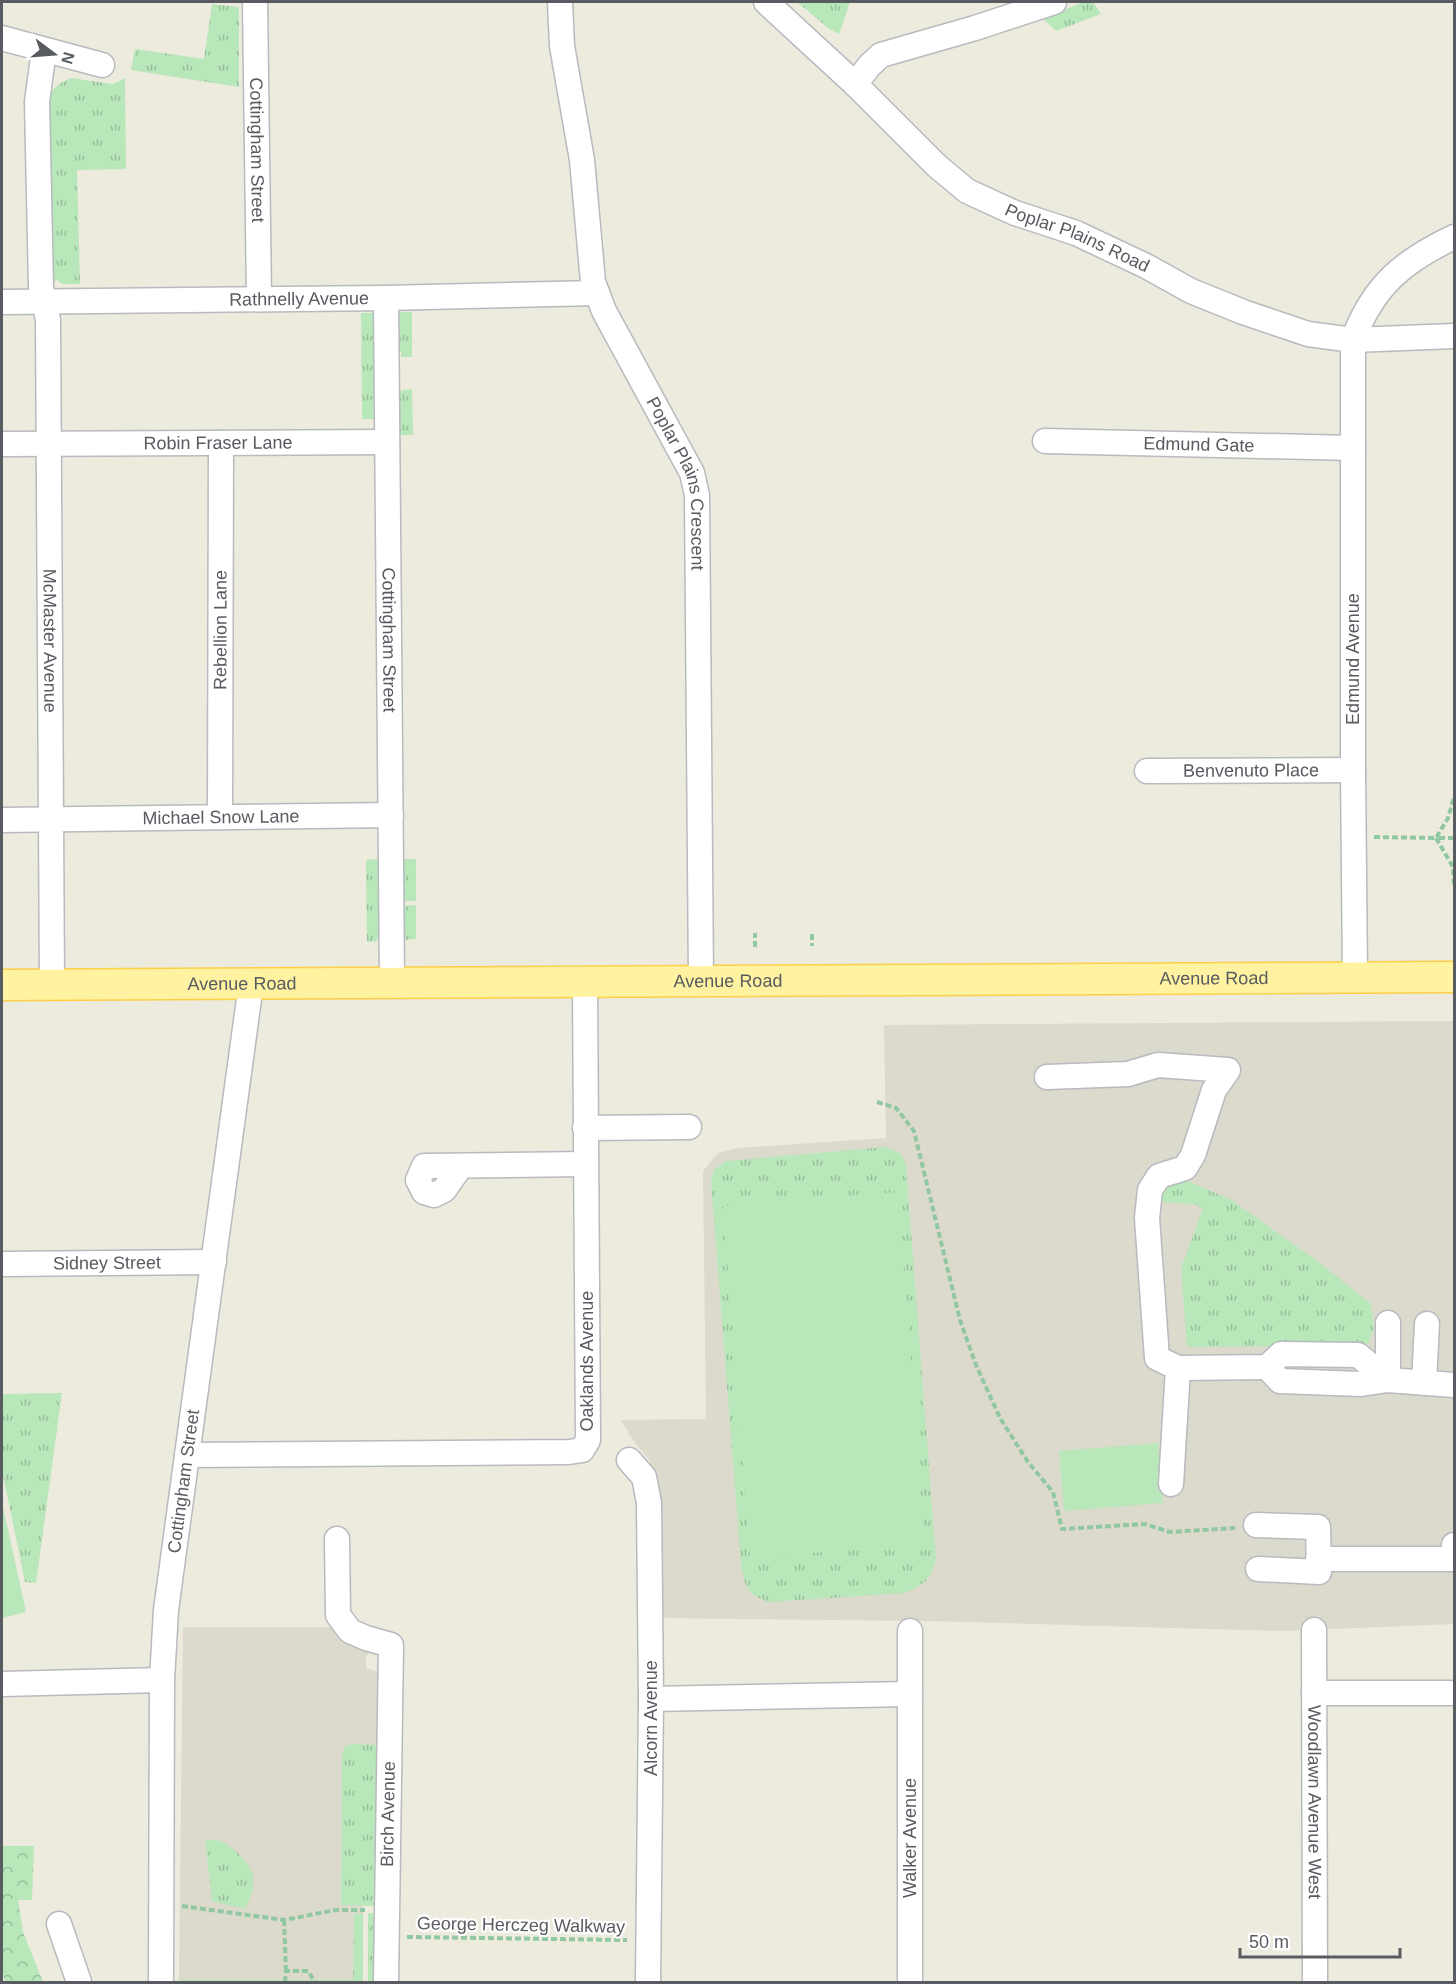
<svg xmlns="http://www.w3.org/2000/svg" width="1456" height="1984" font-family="Helvetica,sans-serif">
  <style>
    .education { fill: #dcd9cd }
    .grass { fill: url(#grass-tufts) }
    .forest { fill: url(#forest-crowns) }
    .pitch { fill: #b8e7b9 }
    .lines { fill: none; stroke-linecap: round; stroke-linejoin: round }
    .minor-casing { stroke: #b7babf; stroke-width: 27 }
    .major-casing { stroke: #fdcf47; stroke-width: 33 }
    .path { stroke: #91c8a2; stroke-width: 4; stroke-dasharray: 6 3; stroke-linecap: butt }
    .minor { stroke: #fff; stroke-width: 24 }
    .major { stroke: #fff2a1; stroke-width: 30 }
    .labels { text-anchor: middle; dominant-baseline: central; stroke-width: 4.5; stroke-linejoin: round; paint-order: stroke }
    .street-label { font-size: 18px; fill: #585c61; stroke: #fff }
  </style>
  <defs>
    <pattern id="grass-tufts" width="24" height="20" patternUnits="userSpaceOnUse" patternTransform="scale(1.5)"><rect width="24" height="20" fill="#b8e7b9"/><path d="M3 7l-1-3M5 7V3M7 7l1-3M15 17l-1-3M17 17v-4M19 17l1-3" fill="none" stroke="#98be9a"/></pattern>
    <pattern id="forest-crowns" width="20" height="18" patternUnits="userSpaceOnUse" patternTransform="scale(1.5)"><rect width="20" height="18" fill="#b8e7b9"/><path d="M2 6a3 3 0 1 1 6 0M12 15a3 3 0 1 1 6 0" fill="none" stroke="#98be9a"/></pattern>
  </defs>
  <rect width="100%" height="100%" fill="#edeade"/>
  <path class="education" d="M 1454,1021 L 1454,1624 L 1283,1631 L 926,1621 L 660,1618 L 660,1504 L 657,1478 L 649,1460 L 633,1440 L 621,1420 L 706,1419 L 703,1171 L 718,1153 L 738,1148 L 886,1138 L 884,1025 Z
    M 183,1627 L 336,1627 L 375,1648 L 366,1656 L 366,1668 L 379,1672 L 376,1906 L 363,1906 L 363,1980 L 179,1980 Z"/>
  <path class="grass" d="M 797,2 L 850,2 L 839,34 L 828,28 Z
    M 1084,2 L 1093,2 L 1101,14 L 1056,31 L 1042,18 Z
    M 212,4 L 239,7 L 239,87 L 131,70 L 135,49 L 204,59 Z
    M 71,78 L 113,84 L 125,78 L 126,169 L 77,170 L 80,284 L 62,284 L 57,280 L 51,283 L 45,102 C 51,90 58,83 71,78 Z
    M 400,312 L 412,312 L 412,357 L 401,357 L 401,351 L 397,351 L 397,320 Z
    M 361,313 L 373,313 L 376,316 L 377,419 L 362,419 Z
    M 412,389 L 413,435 L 399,435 L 398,393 L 403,390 Z
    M 380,859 L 380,933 L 377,941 L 367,942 L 366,860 Z
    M 402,859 L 416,859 L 416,901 L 402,901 Z
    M 416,905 L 416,939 L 403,940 L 402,906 Z
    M 887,1147 L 900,1153 L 906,1164 L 936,1560 C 930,1581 924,1584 905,1593 L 769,1602 C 745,1593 746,1588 741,1565 L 711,1181 L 714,1170 L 726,1161 Z
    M 1185,1180 L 1230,1199 L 1320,1263 L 1371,1304 L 1374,1329 L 1369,1342 L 1363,1346 L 1187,1347 L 1181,1268 L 1203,1208 L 1193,1204 L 1161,1202 L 1157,1198 L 1163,1185 Z
    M 62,1393 L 36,1583 L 25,1582 L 2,1470 L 2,1394 Z
    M 353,1744 L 378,1745 L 376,1906 L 341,1905 L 342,1756 L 345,1746 Z
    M 205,1840 C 210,1840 216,1839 220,1841 C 231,1844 252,1865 253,1876 C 255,1888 250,1898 245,1909 L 212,1901 Z
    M 368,1913 L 377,1913 L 376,1982 L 368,1982 Z
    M 354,1914 L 363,1914 L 363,1982 L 179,1982 L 179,1980 L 353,1980 Z"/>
  <path class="forest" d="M 2,1846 L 34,1846 L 32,1900 L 18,1900 L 23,1932 L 43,1982 L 5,1982 L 2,1971 Z"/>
  <path class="pitch" d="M 898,1192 L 925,1544 L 750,1558 L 723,1206 Z
    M 1158,1443 L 1163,1503 L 1064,1511 L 1059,1451 Z
    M 2,1502 L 26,1612 L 2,1618 Z"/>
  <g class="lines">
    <g class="minor-casing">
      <g id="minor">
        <path id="s1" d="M 255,2 L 259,299"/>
        <path id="s2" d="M 560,2 L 562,46 L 582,160 L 593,282 L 604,311 L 692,473 L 697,495 L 701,982"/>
        <path id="s3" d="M 766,2 L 855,84 L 937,166 L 967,191 L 1015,213 L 1076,233 L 1146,266 L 1191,291 L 1243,312 L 1308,334 L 1353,340 L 1454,336"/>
        <path d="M 2,38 L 102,65"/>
        <path id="s4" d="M 44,50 L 37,102 L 41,287 L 48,320 L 52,984"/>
        <path d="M 855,84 L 870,65 L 881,55 L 975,28 L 1054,2"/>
        <path id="s5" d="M 386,298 L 392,981"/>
        <path id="s6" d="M 2,302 L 386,298 L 597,293"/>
        <path id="s7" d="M 1045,441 L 1353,448"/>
        <path id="s8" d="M 2,444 L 387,442"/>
        <path id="s9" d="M 1147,771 L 1353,770"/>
        <path id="s10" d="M 220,816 L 221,443"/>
        <path id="s11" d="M 2,820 L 391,815"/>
        <path d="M 1355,978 L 1353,770 L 1353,340 C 1373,286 1403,261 1454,237"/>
        <path d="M 1047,1077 L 1128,1074 L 1158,1065 L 1228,1070 L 1214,1090 L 1193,1155 L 1185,1168 L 1159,1176 L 1150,1190 L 1147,1218 L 1157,1358 L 1178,1368 L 1171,1484"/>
        <path d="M 585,1128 L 689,1127"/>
        <path d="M 461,1166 L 444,1190 L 434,1195 L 424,1192 L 418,1180 L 424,1166 L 585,1164"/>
        <path id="s12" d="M 2,1264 L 214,1262"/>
        <path d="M 1388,1323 L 1388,1380"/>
        <path d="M 1267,1367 L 1280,1381 L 1361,1384 L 1388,1380 L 1454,1385"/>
        <path d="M 1178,1368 L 1267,1367 L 1281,1354 L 1358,1355 L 1388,1380"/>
        <path d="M 1424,1383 L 1427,1324"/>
        <path d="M 187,1455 L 569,1452 L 582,1450 L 588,1440 L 585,983"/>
        <path d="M 629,1460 L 644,1477 L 649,1503 L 651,1699 L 648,1982"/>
        <path d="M 1256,1525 L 1318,1527 L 1319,1572 L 1258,1569"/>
        <path d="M 337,1539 L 338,1615 L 350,1631 L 366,1638 L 391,1645 L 386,1982"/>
        <path d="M 1318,1559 L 1453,1559 L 1454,1545"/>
        <path id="s13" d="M 1314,1630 L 1315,1982"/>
        <path d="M 910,1631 L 910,1982"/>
        <path d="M 2,1684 L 162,1680"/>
        <path d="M 1314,1693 L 1454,1693"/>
        <path d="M 651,1699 L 910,1694"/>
        <path d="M 59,1924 L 79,1982"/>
        <path id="s14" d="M 161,1982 L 162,1680 L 166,1610 L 251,984"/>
      </g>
    </g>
    <g class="major-casing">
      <g id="major">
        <path id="s15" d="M 2,985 L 1454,977"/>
      </g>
    </g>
    <path class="path" d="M 1374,837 L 1436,838 L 1448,818 L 1454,797
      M 1454,838 L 1436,838 L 1453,867 L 1454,886
      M 812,934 L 812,946
      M 755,947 L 755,933
      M 877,1102 L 896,1108 L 914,1131 L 960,1320 L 976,1365 L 1000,1418 L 1028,1462 L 1053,1492 L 1062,1529 L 1145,1524 L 1170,1532 L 1235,1528
      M 182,1906 L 284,1920 L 336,1910 L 365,1910
      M 284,1920 L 286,1971
      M 407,1937 L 627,1940
      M 285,1982 L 286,1971 L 308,1971 L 315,1982"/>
    <use href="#minor" class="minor"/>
    <use href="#major" class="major"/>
  </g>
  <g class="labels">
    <g class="street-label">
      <text stroke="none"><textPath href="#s1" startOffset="148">Cottingham Street</textPath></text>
      <text stroke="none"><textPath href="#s3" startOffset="396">Poplar Plains Road</textPath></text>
      <text stroke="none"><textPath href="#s6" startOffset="297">Rathnelly Avenue</textPath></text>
      <text stroke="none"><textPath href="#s8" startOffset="216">Robin Fraser Lane</textPath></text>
      <text stroke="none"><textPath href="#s7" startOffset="154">Edmund Gate</textPath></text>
      <text stroke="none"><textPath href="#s2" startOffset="504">Poplar Plains Crescent</textPath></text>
      <text stroke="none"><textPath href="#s10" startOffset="186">Rebellion Lane</textPath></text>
      <text stroke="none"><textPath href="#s5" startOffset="342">Cottingham Street</textPath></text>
      <text stroke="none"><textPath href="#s4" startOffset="592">McMaster Avenue</textPath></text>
      <text transform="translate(1353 659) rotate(-90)">Edmund Avenue</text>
      <text stroke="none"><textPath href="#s9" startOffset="104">Benvenuto Place</textPath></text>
      <text stroke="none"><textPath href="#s11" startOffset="219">Michael Snow Lane</textPath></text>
      <text stroke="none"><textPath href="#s15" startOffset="1212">Avenue Road</textPath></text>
      <text stroke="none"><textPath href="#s15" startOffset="726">Avenue Road</textPath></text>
      <text stroke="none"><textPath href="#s15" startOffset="240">Avenue Road</textPath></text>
      <text stroke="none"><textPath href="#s12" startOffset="105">Sidney Street</textPath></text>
      <text transform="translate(587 1361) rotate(-90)">Oaklands Avenue</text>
      <text stroke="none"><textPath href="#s14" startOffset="502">Cottingham Street</textPath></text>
      <text transform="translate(651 1718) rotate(-90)">Alcorn Avenue</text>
      <text stroke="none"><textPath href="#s13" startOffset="172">Woodlawn Avenue West</textPath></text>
      <text transform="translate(388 1814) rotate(-89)">Birch Avenue</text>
      <text transform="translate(910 1838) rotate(-90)">Walker Avenue</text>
      <text transform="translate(521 1925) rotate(1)">George Herczeg Walkway</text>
    </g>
  </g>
  <rect width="1456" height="1984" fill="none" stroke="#585c61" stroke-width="6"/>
  <g transform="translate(54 54) rotate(106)" stroke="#ffffff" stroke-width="4.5" paint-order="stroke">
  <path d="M0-4.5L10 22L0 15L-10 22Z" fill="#585c61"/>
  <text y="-9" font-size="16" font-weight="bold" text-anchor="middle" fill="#585c61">N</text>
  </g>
  <path d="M1240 1948v9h160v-9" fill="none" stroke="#585c61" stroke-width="3"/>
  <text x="1249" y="1948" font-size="18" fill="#585c61" stroke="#ffffff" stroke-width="4.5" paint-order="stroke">50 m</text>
</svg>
